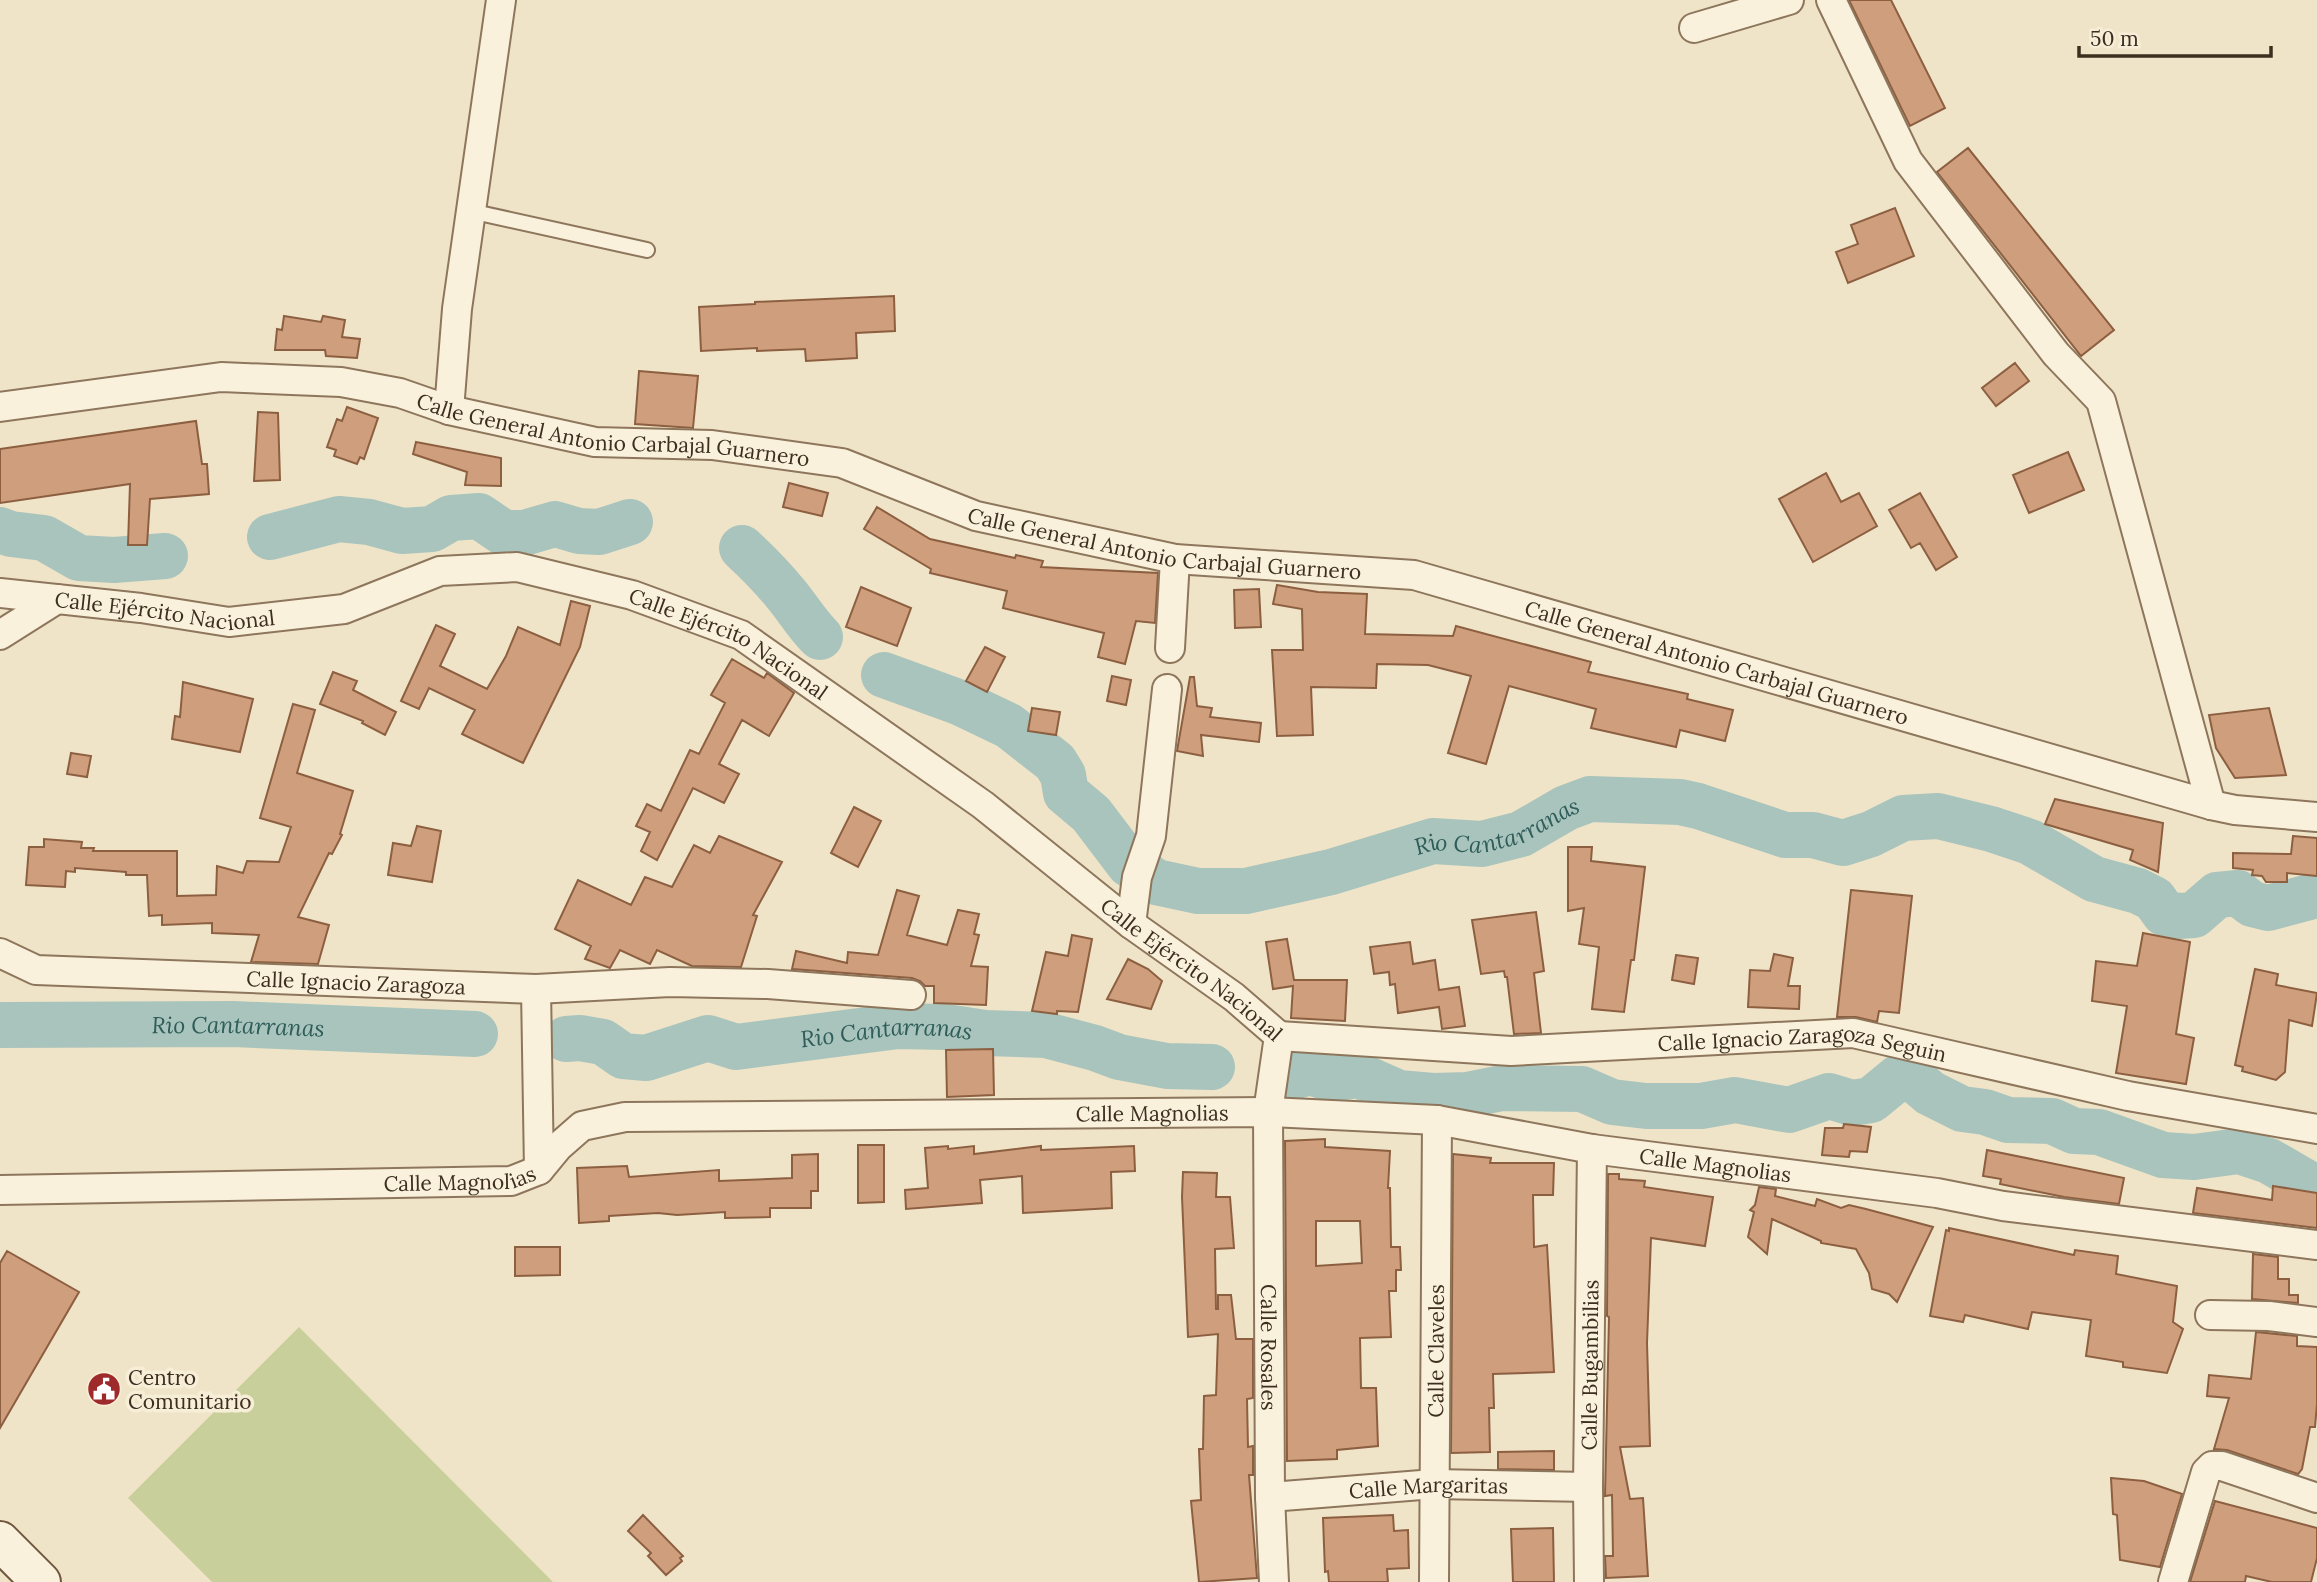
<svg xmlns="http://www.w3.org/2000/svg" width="2317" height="1582" font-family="Lora,serif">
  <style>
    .green { fill: #c9cf9b }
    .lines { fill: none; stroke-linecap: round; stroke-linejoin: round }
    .river { stroke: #a9c4bc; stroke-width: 46 }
    .building { fill: #cf9f7d; stroke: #8d5f41; stroke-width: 2; fill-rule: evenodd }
    .lane-casing { stroke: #8d765c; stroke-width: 18 }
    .street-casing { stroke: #8d765c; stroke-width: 32 }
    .secondary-casing { stroke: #6f573f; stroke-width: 42 }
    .lane { stroke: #faf1dc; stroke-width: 14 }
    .street { stroke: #faf1dc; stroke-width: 28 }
    .secondary { stroke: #faf1dc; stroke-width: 38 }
    .labels { text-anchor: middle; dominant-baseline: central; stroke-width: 7; stroke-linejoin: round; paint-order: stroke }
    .street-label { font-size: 21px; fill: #3d2e20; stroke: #f7eed8 }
    .poi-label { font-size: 21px; fill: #3d2e20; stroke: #f7eed8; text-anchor: start }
    .water-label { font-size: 23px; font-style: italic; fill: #2f5d5a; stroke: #f7eed8 }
  </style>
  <rect width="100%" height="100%" fill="#f0e4c8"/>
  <path class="green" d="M 299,1327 L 553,1582 L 212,1582 L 128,1498 Z"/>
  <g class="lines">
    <g class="river">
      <path d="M 0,530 L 11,534 L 44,538 L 79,558 L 114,560 L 165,556"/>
      <path d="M 270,537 L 339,519 L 369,522 L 402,531 L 432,529 L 451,518 L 479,516 L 504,533 L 524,533 L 555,524 L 579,531 L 599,532 L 630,522"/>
      <path d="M 742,548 C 757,562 772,577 785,593 C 797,607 806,623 820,637"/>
      <path id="s1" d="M 884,675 L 961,703 L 1009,726 L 1055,762 L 1063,775 L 1066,793 L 1091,814 L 1129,864 L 1156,882 L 1198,891 L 1246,891 L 1331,872 L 1433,841 L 1482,844 L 1521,834 L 1566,808 L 1590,799 L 1680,802 L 1698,806 L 1785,835 L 1813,835 L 1843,843 L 1871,834 L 1903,818 L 1938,816 L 1991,829 L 2030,842 L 2094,879 L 2138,891 L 2154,899 L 2164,913 L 2179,916 L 2194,915 L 2217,895 L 2238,893 L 2252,904 L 2268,908 L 2317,895"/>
      <path id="s2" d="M 0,1025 L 233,1024 L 475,1034"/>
      <path id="s3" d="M 566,1039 L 580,1038 L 603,1042 L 623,1056 L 646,1058 L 708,1038 L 736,1047 L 898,1026 L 946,1027 L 985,1033 L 1046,1035 L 1095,1048 L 1119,1057 L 1167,1066 L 1212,1067"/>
      <path d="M 1292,1077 L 1310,1072 L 1331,1079 L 1358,1075 L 1399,1093 L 1433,1096 L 1467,1095 L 1502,1088 L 1582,1089 L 1612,1102 L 1646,1106 L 1701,1106 L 1735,1100 L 1789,1110 L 1829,1096 L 1852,1103 L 1871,1100 L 1899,1077 L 1916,1081 L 1930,1093 L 1962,1109 L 1985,1112 L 2008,1120 L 2052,1121 L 2074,1131 L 2099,1132 L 2163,1155 L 2194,1157 L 2239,1151 L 2269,1161 L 2317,1189"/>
    </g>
  </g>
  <path class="building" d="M 1849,0 L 1891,0 L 1945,108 L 1910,126 Z
    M 1968,148 L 2114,330 L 2081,356 L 1937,172 Z
    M 1895,208 L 1914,256 L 1848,283 L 1836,252 L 1858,244 L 1851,225 Z
    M 894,296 L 895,331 L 856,333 L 857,358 L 806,361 L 805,349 L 757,351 L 757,348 L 701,351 L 699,307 L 755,304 L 755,302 Z
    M 284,316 L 321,322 L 323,316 L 345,320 L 342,337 L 360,339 L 357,358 L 326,356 L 325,350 L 275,350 L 277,329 L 282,330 Z
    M 2015,363 L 2029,381 L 1996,406 L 1982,388 Z
    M 639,371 L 698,376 L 693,428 L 635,424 Z
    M 347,407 L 378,418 L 364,459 L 360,457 L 357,464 L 334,456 L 336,450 L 327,447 L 337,419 L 342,421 Z
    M 258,412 L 278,413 L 280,480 L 254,481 Z
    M 196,421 L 202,464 L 207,464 L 209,494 L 150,499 L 147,545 L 128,545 L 130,484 L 0,503 L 0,449 Z
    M 416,442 L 501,458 L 501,486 L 465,485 L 467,472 L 413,454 Z
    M 2068,452 L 2084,490 L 2029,513 L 2013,475 Z
    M 1826,473 L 1841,502 L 1859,493 L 1877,526 L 1813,562 L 1779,499 Z
    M 789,483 L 828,493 L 822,516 L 783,507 Z
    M 1920,493 L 1957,557 L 1936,570 L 1920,543 L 1911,548 L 1889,510 Z
    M 877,507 L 930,539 L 1015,558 L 1016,555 L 1043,561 L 1041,567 L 1158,573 L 1155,623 L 1136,621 L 1125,664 L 1098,657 L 1104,633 L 1003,608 L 1007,591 L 930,573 L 931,569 L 864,529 Z
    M 1277,585 L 1318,592 L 1367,594 L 1365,634 L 1453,636 L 1456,626 L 1591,662 L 1588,672 L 1688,694 L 1687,699 L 1733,710 L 1725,741 L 1680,730 L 1676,747 L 1591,728 L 1596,709 L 1509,686 L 1486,764 L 1448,753 L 1471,676 L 1428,665 L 1377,664 L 1376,688 L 1311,687 L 1313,735 L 1277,736 L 1272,650 L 1303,650 L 1302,609 L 1273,604 Z
    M 861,587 L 911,608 L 897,646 L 846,627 Z
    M 1259,589 L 1261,627 L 1235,628 L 1234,590 Z
    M 571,601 L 590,606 L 580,647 L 523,763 L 462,734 L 475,710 L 429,688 L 419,709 L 401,701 L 436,625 L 455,634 L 440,666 L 487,689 L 506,656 L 518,627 L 560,645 Z
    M 985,647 L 1005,657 L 987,692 L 966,681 Z
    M 732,659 L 764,678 L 767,673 L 794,693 L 769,736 L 742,720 L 719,764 L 739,774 L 724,803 L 693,788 L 657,860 L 641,851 L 650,832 L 636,826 L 647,804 L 661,811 L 690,750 L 699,754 L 725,703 L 711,695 Z
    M 333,672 L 357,681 L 353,690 L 396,712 L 385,735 L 362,723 L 363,721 L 320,704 Z
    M 1112,676 L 1131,680 L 1126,705 L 1107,701 Z
    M 1190,677 L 1194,677 L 1197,706 L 1212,708 L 1210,717 L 1261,723 L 1259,742 L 1201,735 L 1203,756 L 1177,751 Z
    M 183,682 L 253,699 L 240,752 L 172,739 L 175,716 L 180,717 Z
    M 293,704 L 315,710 L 297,773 L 353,791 L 340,834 L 342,835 L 332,854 L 329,853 L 298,917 L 329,925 L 318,964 L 251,962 L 259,935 L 212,933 L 212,923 L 162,925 L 162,915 L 149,916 L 147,875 L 126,875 L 126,872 L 75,868 L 75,872 L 66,871 L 65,887 L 26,885 L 29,847 L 44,847 L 44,839 L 82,842 L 81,848 L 94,848 L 93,851 L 177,851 L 177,896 L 216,895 L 217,866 L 243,873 L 247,861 L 279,862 L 291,827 L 260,818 Z
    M 1032,708 L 1060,712 L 1056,735 L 1028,731 Z
    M 2269,708 L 2286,775 L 2235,778 L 2216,748 L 2209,715 Z
    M 71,753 L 91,756 L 87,777 L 67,774 Z
    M 2055,799 L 2163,823 L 2158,872 L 2130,860 L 2133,850 L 2045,824 Z
    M 854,807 L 881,821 L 858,867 L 831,853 Z
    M 417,826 L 441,831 L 432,882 L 388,875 L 393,843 L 411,846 Z
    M 719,836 L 782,862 L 753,915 L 757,916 L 741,967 L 692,966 L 657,950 L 650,964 L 620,950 L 610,968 L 585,959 L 591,946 L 555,929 L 578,880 L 631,905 L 645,877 L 672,887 L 694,845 L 710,853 Z
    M 2293,836 L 2317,838 L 2317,876 L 2287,873 L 2287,882 L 2266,882 L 2262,876 L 2252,875 L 2253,870 L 2233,868 L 2233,853 L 2291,854 Z
    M 1568,847 L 1592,847 L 1591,861 L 1645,867 L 1634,960 L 1631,960 L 1624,1012 L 1592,1009 L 1599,947 L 1579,944 L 1584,908 L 1568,911 Z
    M 897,890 L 919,896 L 907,935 L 947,945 L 958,910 L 979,914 L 974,934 L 979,935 L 971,966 L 988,967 L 986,1005 L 934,1003 L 934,986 L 925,986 L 920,981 L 912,978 L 792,969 L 796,951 L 847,963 L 848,952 L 878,955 Z
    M 1851,890 L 1912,896 L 1899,1013 L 1879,1011 L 1877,1022 L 1856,1017 L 1837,1017 Z
    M 1536,912 L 1544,971 L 1534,973 L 1541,1033 L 1514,1034 L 1507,977 L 1505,977 L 1504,971 L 1481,974 L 1472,920 Z
    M 2143,933 L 2190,942 L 2176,1034 L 2194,1038 L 2186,1084 L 2116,1073 L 2127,1006 L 2092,1001 L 2096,961 L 2137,966 Z
    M 1072,935 L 1092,939 L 1078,1012 L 1057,1011 L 1057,1014 L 1032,1011 L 1046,952 L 1068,956 Z
    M 1287,939 L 1294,980 L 1347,980 L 1345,1021 L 1291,1018 L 1293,986 L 1273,989 L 1266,942 Z
    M 1410,942 L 1413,964 L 1435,960 L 1439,990 L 1459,987 L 1465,1026 L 1442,1029 L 1439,1007 L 1398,1013 L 1395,984 L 1390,985 L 1389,972 L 1374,974 L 1370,947 Z
    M 1774,954 L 1793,958 L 1788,986 L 1800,986 L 1799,1009 L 1748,1007 L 1750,970 L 1770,971 Z
    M 1676,955 L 1698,958 L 1694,984 L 1672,980 Z
    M 1128,959 L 1148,969 L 1162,981 L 1151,1009 L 1107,999 Z
    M 2255,969 L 2278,974 L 2276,985 L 2317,993 L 2312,1026 L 2289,1020 L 2285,1072 L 2276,1080 L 2242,1071 L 2243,1067 L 2235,1065 Z
    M 993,1049 L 994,1095 L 947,1097 L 946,1050 Z
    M 1844,1124 L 1871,1127 L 1867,1152 L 1850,1151 L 1849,1157 L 1822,1155 L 1825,1128 L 1843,1128 Z
    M 1325,1139 L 1325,1147 L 1390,1151 L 1388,1188 L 1390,1188 L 1391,1247 L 1400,1247 L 1401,1270 L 1396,1270 L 1396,1291 L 1389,1291 L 1391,1337 L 1360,1338 L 1361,1388 L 1376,1388 L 1378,1446 L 1337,1450 L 1337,1459 L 1287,1461 L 1285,1141 ZM 1316,1221 L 1360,1221 L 1362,1263 L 1316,1266 Z
    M 858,1145 L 884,1145 L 884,1202 L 858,1203 Z
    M 948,1146 L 948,1149 L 974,1146 L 974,1154 L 1041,1146 L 1041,1150 L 1134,1146 L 1135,1171 L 1111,1172 L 1112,1208 L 1023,1213 L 1022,1176 L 980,1180 L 982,1203 L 906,1209 L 905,1190 L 928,1188 L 925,1148 Z
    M 1987,1150 L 2124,1178 L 2119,1204 L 2064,1197 L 2000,1184 L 2001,1179 L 1983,1176 Z
    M 818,1154 L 818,1191 L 811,1191 L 811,1208 L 770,1208 L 770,1217 L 725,1218 L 725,1212 L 677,1215 L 658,1213 L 609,1216 L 609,1221 L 579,1223 L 577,1168 L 627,1166 L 629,1177 L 719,1170 L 719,1181 L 792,1178 L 792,1155 Z
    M 1453,1154 L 1491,1158 L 1490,1163 L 1554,1163 L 1553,1195 L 1533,1195 L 1534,1247 L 1547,1245 L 1554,1372 L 1493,1374 L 1494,1408 L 1489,1408 L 1490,1452 L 1451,1453 Z
    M 1183,1172 L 1217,1173 L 1216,1197 L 1230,1197 L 1234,1248 L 1215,1249 L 1216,1309 L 1218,1309 L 1218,1295 L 1231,1295 L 1236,1339 L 1253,1339 L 1253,1398 L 1247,1399 L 1248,1447 L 1253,1446 L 1253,1475 L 1249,1475 L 1257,1578 L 1199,1582 L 1191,1501 L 1201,1500 L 1199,1449 L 1203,1449 L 1204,1396 L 1216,1395 L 1218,1334 L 1188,1337 L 1182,1197 Z
    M 1608,1174 L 1619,1174 L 1619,1179 L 1645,1181 L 1644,1187 L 1713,1197 L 1705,1246 L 1651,1238 L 1647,1343 L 1650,1446 L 1620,1447 L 1630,1499 L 1643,1498 L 1648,1576 L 1606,1578 L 1605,1556 L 1613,1556 L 1612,1495 L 1605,1496 L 1609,1317 L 1607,1316 Z
    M 2273,1186 L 2317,1193 L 2317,1228 L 2193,1213 L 2197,1188 L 2272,1200 Z
    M 1759,1187 L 1776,1189 L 1775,1196 L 1815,1206 L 1817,1199 L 1841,1208 L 1849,1205 L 1866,1209 L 1933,1227 L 1897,1302 L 1889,1294 L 1872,1289 L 1869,1273 L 1856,1249 L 1821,1243 L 1821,1241 L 1772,1219 L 1767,1254 L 1748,1237 L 1754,1212 L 1750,1210 L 1755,1205 Z
    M 1949,1228 L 2074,1255 L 2075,1250 L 2118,1256 L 2116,1274 L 2177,1286 L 2173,1322 L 2183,1329 L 2167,1373 L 2123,1367 L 2123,1362 L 2086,1356 L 2091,1320 L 2032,1312 L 2028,1329 L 1965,1315 L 1963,1322 L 1930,1316 L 1946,1230 L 1949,1231 Z
    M 515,1247 L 560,1247 L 560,1275 L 515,1276 Z
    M 7,1251 L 79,1292 L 0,1428 L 0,1263 Z
    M 2253,1254 L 2278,1257 L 2278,1279 L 2289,1279 L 2289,1295 L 2298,1295 L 2298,1303 L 2252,1299 Z
    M 2256,1332 L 2297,1336 L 2297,1346 L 2317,1347 L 2317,1404 L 2315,1427 L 2310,1427 L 2302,1469 L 2298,1474 L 2227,1450 L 2214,1449 L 2229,1398 L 2207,1396 L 2209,1375 L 2251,1379 Z
    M 1554,1451 L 1554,1470 L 1498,1469 L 1498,1452 Z
    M 2111,1478 L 2144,1481 L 2182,1494 L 2160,1567 L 2120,1560 L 2117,1515 L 2113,1514 Z
    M 2215,1501 L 2317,1528 L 2317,1558 L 2311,1582 L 2272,1582 L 2246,1576 L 2245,1582 L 2190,1582 Z
    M 643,1515 L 683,1556 L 680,1558 L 682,1561 L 666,1575 L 648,1556 L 651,1553 L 628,1531 Z
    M 1393,1515 L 1394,1531 L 1408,1530 L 1409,1568 L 1387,1569 L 1388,1582 L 1329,1582 L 1328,1571 L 1325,1572 L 1323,1518 Z
    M 1553,1528 L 1554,1582 L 1513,1582 L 1511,1529 Z"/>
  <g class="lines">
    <g class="lane-casing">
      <path id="lane" d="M 470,211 L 647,250"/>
    </g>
    <g class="street-casing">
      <g id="street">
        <path d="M 1831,0 L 1908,161 L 2056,354 L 2101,401 L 2211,805"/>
        <path d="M 1694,28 L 1789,0"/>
        <path id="s4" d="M 0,407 L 221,377 L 341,382 L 400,393 L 449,410 L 595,442 L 712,445 L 842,463 L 976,516 L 1175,559 L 1414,575 L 2211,805 L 2235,810 L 2317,817"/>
        <path d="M 449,410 L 457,309 L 501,0"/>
        <path id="s5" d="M 0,593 L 141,608 L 229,622 L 344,609 L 440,571 L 517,567 L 632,595 L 741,635 L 983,805 L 1131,924 L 1234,997 L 1279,1036 L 1268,1112 L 1270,1497 L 1274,1582"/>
        <path d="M 0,635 L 57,599"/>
        <path d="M 1170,648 L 1175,559"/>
        <path d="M 1131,924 L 1137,877 L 1151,836 L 1167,689"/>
        <path id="s6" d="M 0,953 L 36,970 L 536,989 L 670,982 L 768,984 L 911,995"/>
        <path d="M 536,989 L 539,1170"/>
        <path id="s7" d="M 1279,1036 L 1511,1051 L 1853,1033 L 2128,1096 L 2317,1129"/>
        <path id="s8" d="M 0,1190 L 511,1181 L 539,1170 L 558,1147 L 582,1126 L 625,1117 L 1268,1112 L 1437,1120 L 1592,1149 L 1937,1193 L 2003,1206 L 2317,1245"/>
        <path d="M 2210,1315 L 2269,1316 L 2317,1322"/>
        <path id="s9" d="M 1270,1497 L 1434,1484 L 1588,1487"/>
        <path id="s10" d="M 1434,1582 L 1437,1120"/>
        <path id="s11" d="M 1589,1582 L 1588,1487 L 1592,1149"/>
        <path d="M 2173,1582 L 2206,1472 L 2212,1466 L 2222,1466 L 2317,1498"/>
      </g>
    </g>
    <g class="secondary-casing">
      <path id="secondary" d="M 0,1541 L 41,1582"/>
    </g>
    <use href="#lane" class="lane"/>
    <use href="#street" class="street"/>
    <use href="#secondary" class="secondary"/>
  </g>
  <defs>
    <g id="civic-disc" transform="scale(1.75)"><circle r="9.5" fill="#9e2a2b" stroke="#f7eed8"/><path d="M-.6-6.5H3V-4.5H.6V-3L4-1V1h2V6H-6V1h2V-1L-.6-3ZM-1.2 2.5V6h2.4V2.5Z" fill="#fff"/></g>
  </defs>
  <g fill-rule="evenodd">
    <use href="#civic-disc" x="104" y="1389"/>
  </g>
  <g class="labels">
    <g class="street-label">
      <text stroke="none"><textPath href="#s4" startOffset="621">Calle General Antonio Carbajal Guarnero</textPath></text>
      <text stroke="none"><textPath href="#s4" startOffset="1188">Calle General Antonio Carbajal Guarnero</textPath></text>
      <text stroke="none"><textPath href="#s5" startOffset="166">Calle Ejército Nacional</textPath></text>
      <text stroke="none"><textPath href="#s5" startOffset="754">Calle Ejército Nacional</textPath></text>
      <text stroke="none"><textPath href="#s4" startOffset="1755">Calle General Antonio Carbajal Guarnero</textPath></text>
      <text stroke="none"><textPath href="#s5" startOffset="1323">Calle Ejército Nacional</textPath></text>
      <text stroke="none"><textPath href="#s6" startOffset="360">Calle Ignacio Zaragoza</textPath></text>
      <text stroke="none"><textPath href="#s7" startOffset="525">Calle Ignacio Zaragoza Seguin</textPath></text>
      <text stroke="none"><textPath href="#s8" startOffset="1174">Calle Magnolias</textPath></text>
      <text stroke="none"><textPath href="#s8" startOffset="1741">Calle Magnolias</textPath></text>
      <text stroke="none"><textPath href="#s8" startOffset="460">Calle Magnolias</textPath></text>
      <text stroke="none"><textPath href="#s5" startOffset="1745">Calle Rosales</textPath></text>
      <text stroke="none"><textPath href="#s10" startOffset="231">Calle Claveles</textPath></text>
      <text stroke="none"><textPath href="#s11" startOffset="217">Calle Bugambilias</textPath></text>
      <text stroke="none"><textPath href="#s9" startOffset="159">Calle Margaritas</textPath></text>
    </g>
    <g class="poi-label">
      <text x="128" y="1377">Centro<tspan x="128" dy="24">Comunitario</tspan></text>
    </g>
    <g class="water-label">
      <text stroke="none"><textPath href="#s1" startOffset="707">Rio Cantarranas</textPath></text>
      <text stroke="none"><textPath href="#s2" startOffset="238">Rio Cantarranas</textPath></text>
      <text stroke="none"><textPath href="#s3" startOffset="331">Rio Cantarranas</textPath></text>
    </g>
  </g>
  <path d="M2079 46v10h192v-10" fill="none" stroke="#3d2e20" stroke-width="3.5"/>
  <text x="2090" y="46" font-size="21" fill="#3d2e20" stroke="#f7eed8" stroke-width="5" paint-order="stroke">50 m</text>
</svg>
